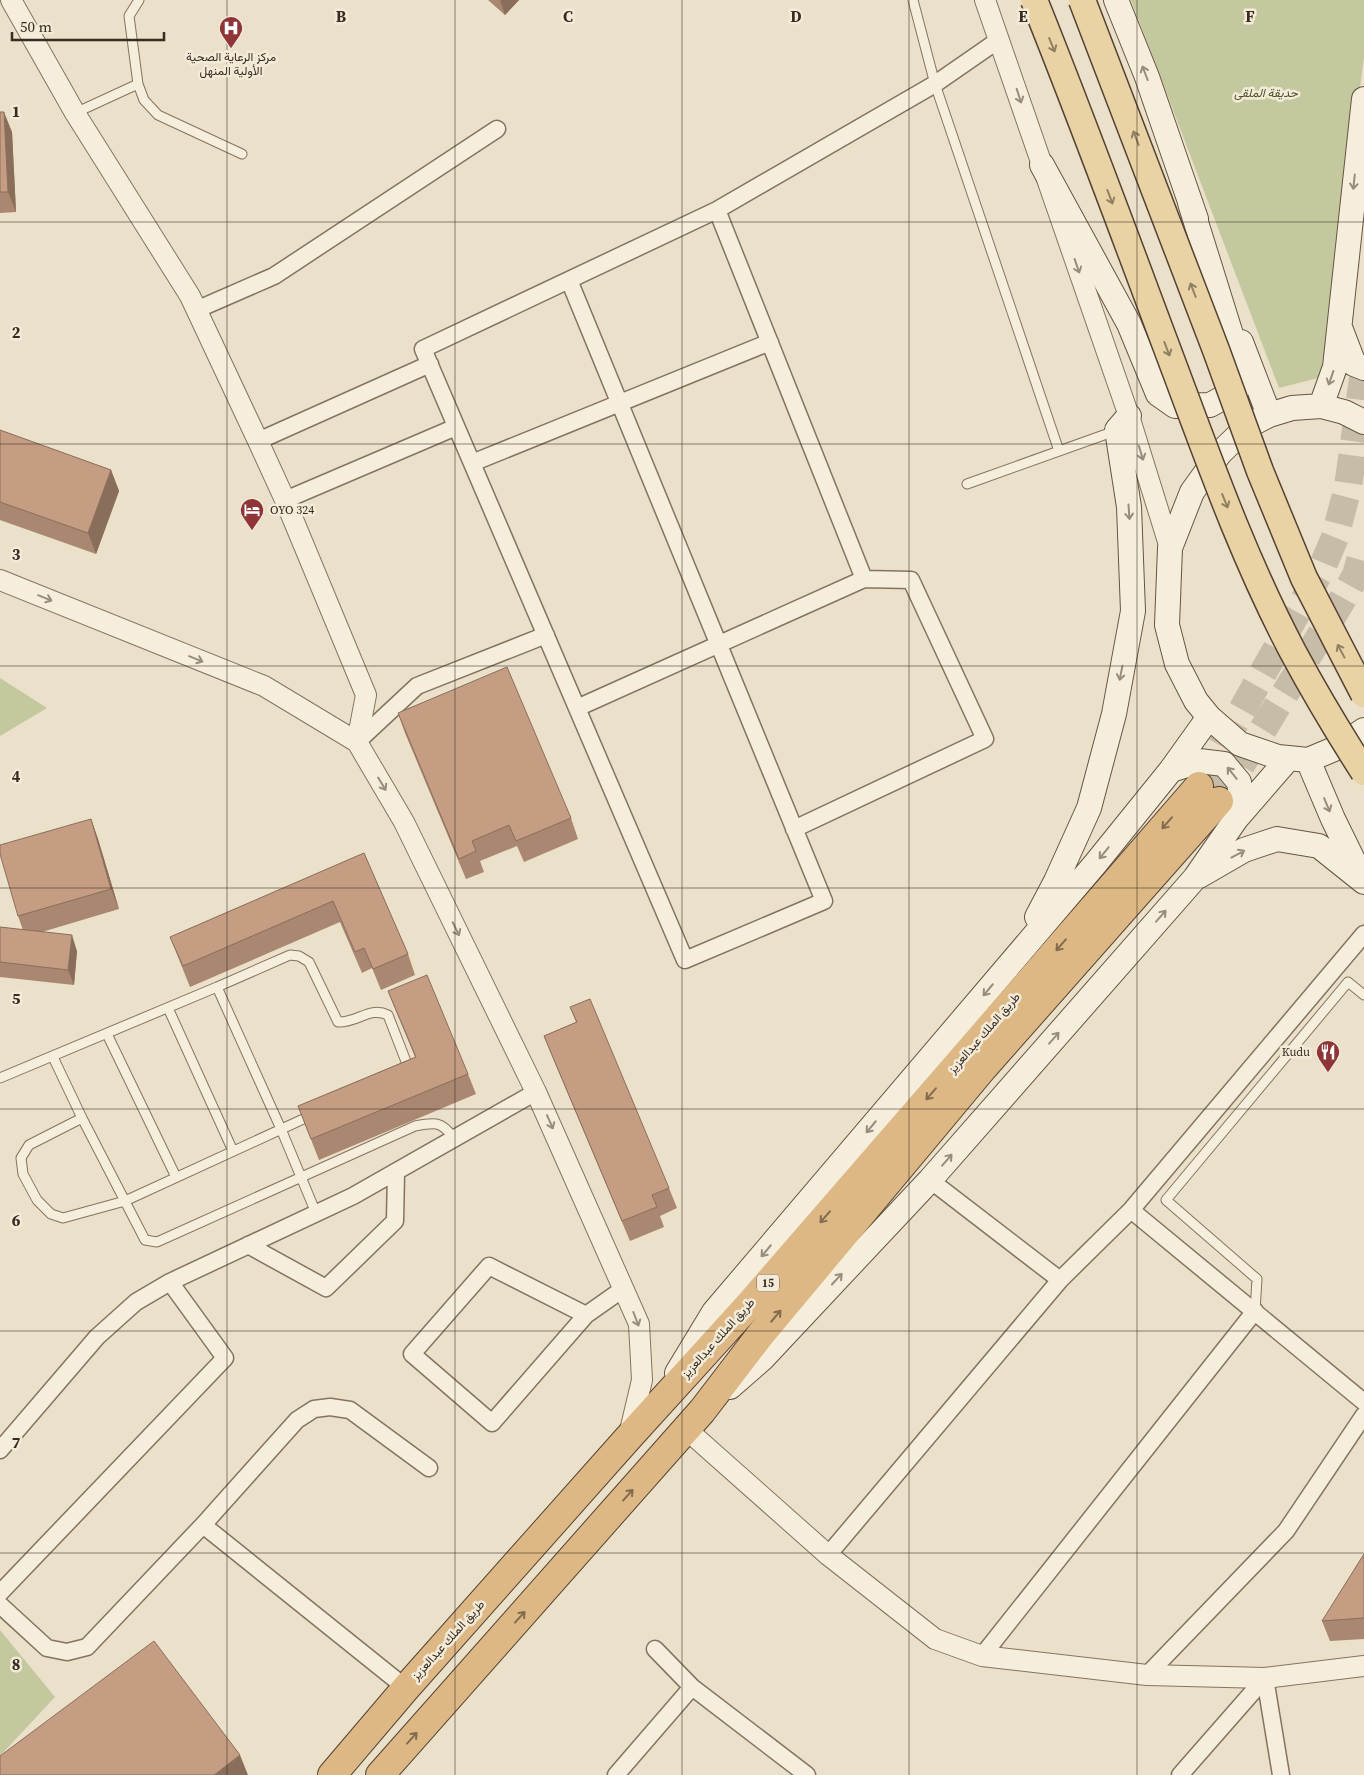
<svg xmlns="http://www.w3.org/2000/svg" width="1364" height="1775" font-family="'Source Serif 4',Vazirmatn,serif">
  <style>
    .green { fill: #c4c89e }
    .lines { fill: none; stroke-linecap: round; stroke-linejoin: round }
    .trunk-tunnel { stroke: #c7bca7; stroke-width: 28; stroke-dasharray: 28 14; stroke-linecap: butt }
    .service-casing { stroke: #85735f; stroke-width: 11 }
    .minor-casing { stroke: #85735f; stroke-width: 19 }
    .tertiary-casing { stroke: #85735f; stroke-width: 22 }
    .secondary-casing { stroke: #675442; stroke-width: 26 }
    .trunk-casing { stroke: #544233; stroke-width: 30 }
    .service { stroke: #f6eedc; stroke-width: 9 }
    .minor { stroke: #f6eedc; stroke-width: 16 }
    .tertiary { stroke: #f6eedc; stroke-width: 20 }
    .secondary { stroke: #f6eedc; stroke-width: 24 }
    .trunk { stroke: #ddb884; stroke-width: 28 }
    .primary-bridge-casing { stroke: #544233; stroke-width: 29; stroke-linecap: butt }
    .primary-bridge { stroke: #e9d3a5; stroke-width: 26 }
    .wall { fill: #a98771 }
    .shaded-wall { fill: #8a6e5c }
    .building { fill: #c59d83; stroke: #8a6e5c }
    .oneway { stroke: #908063 }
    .oneway2 { stroke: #968d7e }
    .oneway3 { stroke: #826b4e }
    .grid { fill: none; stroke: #372c21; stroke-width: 1; stroke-opacity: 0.55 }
    .labels { text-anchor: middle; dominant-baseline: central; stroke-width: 5; stroke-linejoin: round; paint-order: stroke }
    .shield { fill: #f3ead8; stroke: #6f6558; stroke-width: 1 }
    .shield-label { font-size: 11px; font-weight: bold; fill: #372c21 }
    .poi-label { font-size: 12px; fill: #372c21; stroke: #f3ead8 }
    .park-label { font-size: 12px; font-style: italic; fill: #49522a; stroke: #f3ead8 }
    .street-label { font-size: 12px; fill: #372c21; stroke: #f3ead8 }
    .grid-label { font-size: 16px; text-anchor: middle; font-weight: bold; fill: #372c21; stroke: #f3ead8; stroke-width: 5; stroke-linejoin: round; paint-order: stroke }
  </style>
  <rect width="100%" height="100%" fill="#ebe0c9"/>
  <path class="green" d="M 1131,0 L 1364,0 L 1364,57 L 1322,377 L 1279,388 Z
    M 0,678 L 47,708 L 0,736 Z
    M 0,1630 L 55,1697 L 0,1756 Z"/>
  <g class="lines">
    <path class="trunk-tunnel" d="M 1201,783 L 1322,568 L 1335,537 L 1348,487 L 1364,371
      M 1219,801 L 1341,602 L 1356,575 L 1364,547"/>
    <g class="service-casing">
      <path id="service" d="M 139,0 L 129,16 L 138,84 L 144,100 L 158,115 L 242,154
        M 913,0 L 935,84 L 1059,451
        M 75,113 L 138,84
        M 967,484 L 1115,431
        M 168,1008 L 233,1151
        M 107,1034 L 176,1177
        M 53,1057 L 82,1118 L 145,1240 L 157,1242 L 415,1126 C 435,1122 441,1121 454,1138
        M 0,1078 L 217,987
        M 82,1118 L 29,1145 L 21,1158 L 23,1174 L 37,1200 L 51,1214 L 63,1218 L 125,1201 L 312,1115
        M 316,1213 L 281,1129 L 217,987 L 290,955 L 299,956 L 309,962 L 338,1022 C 358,1023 369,1006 388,1015 L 407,1064 L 405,1072
        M 1255,1311 L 1257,1279 L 1166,1200 L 1348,982 L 1364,995"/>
    </g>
    <g class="minor-casing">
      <path id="minor" d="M 717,210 L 864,579 L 911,580 L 985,739 L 794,829
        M 569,280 L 824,901 L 685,960 L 423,349 L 717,210 L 935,84 L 1000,39
        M 196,310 L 274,276 L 497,129
        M 258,441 L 430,364
        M 472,463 L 770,342
        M 285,500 L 456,427
        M 577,708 L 864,579
        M 357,742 L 417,686 L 546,635
        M 930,1180 L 1060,1280
        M 1131,1210 L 1364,1402
        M 248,1245 L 326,1288 L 395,1221 L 396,1172
        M 586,1315 L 492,1423 L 412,1354 L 489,1266 L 586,1315 L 623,1289
        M 0,1450 L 97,1337 L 136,1302 L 170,1282 L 353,1196 L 536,1092
        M 203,1525 L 406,1688
        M 828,1555 L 1060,1280 L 1131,1210 L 1364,934
        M 0,1593 L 225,1358 L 170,1282
        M 0,1605 L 47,1648 L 67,1652 L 87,1647 L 203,1525 L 297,1420 L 314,1409 L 330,1407 L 350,1410 L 429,1468
        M 655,1649 L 692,1687 L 807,1775
        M 982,1656 L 1255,1311
        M 1147,1675 L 1286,1531 L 1364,1415
        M 1265,1678 L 1281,1775
        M 616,1775 L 692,1687
        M 1180,1775 L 1265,1678"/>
    </g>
    <g class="tertiary-casing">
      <path id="tertiary" d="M 11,0 L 75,113 L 190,296 L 258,441 L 285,500 L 366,695 L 357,742
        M 985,0 L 1129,416 L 1170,548
        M 0,580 L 264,686 L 357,742 L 404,822 L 536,1092 L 639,1324 L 642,1380 L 629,1435
        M 686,1429 L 828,1555 L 935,1639 L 982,1656 L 1147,1675 L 1265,1678 L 1364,1666"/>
    </g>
    <g class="secondary-casing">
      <path id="secondary" d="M 1116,0 L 1147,77 L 1196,219
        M 1042,165 L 1129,324 L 1158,394 L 1175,406 L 1210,405 L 1237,390 L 1234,344 L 1190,203
        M 1341,330 L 1354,364 L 1364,368
        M 1241,342 L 1269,415
        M 1321,406 L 1335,367 L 1364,99
        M 1364,422 L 1344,412 L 1321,406 L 1292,408 L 1269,415 L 1248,426 L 1220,453 L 1192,492 L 1170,548 L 1167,625 L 1177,664 L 1196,701 L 1209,717 L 1240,744 L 1278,757 L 1308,760 L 1339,747 L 1364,730
        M 1308,760 L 1333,819 L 1360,874
        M 1171,770 L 1199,761 L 1224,764 L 1239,782 L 1241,796 L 1236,819
        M 1199,876 L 1244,850 L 1277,839 L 1319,846 L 1364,882
        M 1037,917 L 1056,881 L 1089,808 L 1114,714 L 1133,611 L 1129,507 L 1117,430 L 1129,416
        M 677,1373 L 714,1312 L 1096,863 L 1171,770 L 1209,717
        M 730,1387 L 762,1359 L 930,1180 L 1195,878 L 1236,819 L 1288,759"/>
    </g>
    <g class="trunk-casing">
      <path id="trunk" d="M 332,1775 L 406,1688 L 629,1437 L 748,1306 L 1199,786
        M 380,1775 L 702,1411 L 761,1334 L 983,1068 L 1219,801"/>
    </g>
    <use href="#service" class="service"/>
    <use href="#minor" class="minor"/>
    <use href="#tertiary" class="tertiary"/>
    <use href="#secondary" class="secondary"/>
    <use href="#trunk" class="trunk"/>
    <g class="primary-bridge-casing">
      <path id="primary-bridge" d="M 1034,0 C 1084,124 1130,250 1177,375 C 1212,469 1246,563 1293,652 C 1315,693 1339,733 1364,772
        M 1082,0 L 1216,350 L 1260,471 L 1304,578 L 1364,694"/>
    </g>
    <use href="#primary-bridge" class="primary-bridge"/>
  </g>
  <path class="wall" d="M 488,0 L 519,0 L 505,15 Z
    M 0,112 L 12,132 L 16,212 L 0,213 Z
    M 0,430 L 111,470 L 119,491 L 96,554 L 0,520 Z
    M 398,713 L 571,818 L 578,839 L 524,862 L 517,846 L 480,861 L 484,872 L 466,879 L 405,733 Z
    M 91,819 L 98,839 L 119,909 L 42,932 L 77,951 L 74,985 L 0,977 L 0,927 L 23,930 L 18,916 Z
    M 364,853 L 408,954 L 415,975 L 381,990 L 372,968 L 362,973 L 340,922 L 190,987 L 170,937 Z
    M 388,991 L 468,1074 L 476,1094 L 319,1160 L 298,1106 L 415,1057 L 396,1011 Z
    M 570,1007 L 669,1188 L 677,1208 L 660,1216 L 664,1227 L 630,1241 L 552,1056 L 544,1036 L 576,1022 Z
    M 1364,1554 L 1364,1639 L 1330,1641 L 1322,1621 Z"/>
  <path class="shaded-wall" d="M 500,0 L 519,0 L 505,15 Z
    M 4,112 L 12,132 L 16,212 L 8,192 Z
    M 111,470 L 119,491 L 96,554 L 88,533 Z
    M 91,819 L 98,839 L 119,909 L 111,889 Z
    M 72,935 L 77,951 L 74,985 L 68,970 Z
    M 240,1755 L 248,1775 L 214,1775 Z"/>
  <path class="building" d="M 0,112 L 4,112 L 8,192 L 0,192 Z
    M 0,430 L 111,470 L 88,533 L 0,502 Z
    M 507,667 L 571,818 L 516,841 L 509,825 L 472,841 L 476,851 L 459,859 L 398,713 Z
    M 91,819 L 111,889 L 18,916 L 0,854 L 0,845 Z
    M 364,853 L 408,954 L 373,969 L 364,948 L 355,952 L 333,901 L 183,966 L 170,937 Z
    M 0,927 L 72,935 L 68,970 L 0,962 Z
    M 427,975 L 468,1074 L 311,1139 L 298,1106 L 416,1057 L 388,991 Z
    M 590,999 L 669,1188 L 652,1195 L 657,1207 L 622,1221 L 544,1036 L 577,1022 L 570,1007 Z
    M 1364,1554 L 1364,1618 L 1322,1621 Z
    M 154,1641 L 240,1755 L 214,1775 L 0,1775 L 0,1756 Z"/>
  <defs><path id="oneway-shaft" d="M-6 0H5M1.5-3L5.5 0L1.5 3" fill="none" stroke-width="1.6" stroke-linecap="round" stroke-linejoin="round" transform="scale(1.25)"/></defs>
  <g class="oneway">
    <use href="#oneway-shaft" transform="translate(1052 45) rotate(68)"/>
    <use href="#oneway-shaft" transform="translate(1136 138) rotate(-111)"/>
    <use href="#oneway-shaft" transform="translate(1110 197) rotate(69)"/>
    <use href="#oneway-shaft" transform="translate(1193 290) rotate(-111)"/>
    <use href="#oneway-shaft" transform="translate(1167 349) rotate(69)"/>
    <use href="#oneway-shaft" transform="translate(1225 501) rotate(68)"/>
    <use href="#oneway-shaft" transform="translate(1341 651) rotate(-118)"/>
  </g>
  <g class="oneway2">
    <use href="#oneway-shaft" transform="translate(1145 73) rotate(-111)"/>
    <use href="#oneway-shaft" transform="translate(1019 96) rotate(72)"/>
    <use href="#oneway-shaft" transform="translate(1354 182) rotate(96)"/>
    <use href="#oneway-shaft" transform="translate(1077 266) rotate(71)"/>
    <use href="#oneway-shaft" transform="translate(1331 378) rotate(109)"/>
    <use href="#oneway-shaft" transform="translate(1141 453) rotate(73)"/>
    <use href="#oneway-shaft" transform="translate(1129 512) rotate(86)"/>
    <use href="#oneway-shaft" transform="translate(45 598) rotate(22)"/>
    <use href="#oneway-shaft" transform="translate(196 659) rotate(22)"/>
    <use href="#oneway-shaft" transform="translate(1121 673) rotate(101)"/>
    <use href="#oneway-shaft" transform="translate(1232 773) rotate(-129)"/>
    <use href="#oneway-shaft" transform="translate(382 784) rotate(59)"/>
    <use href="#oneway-shaft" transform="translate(1327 805) rotate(67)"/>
    <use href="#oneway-shaft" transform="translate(1104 853) rotate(129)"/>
    <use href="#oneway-shaft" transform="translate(1238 854) rotate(-28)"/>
    <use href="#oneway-shaft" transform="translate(1161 916) rotate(-49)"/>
    <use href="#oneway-shaft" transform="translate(456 929) rotate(64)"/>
    <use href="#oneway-shaft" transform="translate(988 990) rotate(130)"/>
    <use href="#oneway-shaft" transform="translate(1054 1038) rotate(-49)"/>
    <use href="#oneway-shaft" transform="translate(550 1122) rotate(66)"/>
    <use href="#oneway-shaft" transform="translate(871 1127) rotate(130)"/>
    <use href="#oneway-shaft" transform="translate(947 1160) rotate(-49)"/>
    <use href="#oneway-shaft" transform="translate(766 1251) rotate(130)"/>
    <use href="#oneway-shaft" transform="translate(837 1279) rotate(-47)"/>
    <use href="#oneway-shaft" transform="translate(636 1319) rotate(69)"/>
  </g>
  <g class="oneway3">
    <use href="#oneway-shaft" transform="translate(1167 823) rotate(131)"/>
    <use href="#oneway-shaft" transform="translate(1061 945) rotate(131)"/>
    <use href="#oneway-shaft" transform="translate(931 1094) rotate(131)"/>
    <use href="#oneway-shaft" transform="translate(825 1217) rotate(131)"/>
    <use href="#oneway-shaft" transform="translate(776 1316) rotate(-50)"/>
    <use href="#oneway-shaft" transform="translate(628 1495) rotate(-48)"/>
    <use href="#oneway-shaft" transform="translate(520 1617) rotate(-48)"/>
    <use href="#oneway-shaft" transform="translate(412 1738) rotate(-48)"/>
  </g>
  <path class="grid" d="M 227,0 L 227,1775M 455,0 L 455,1775M 682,0 L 682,1775M 909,0 L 909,1775M 1137,0 L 1137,1775M 0,222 L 1364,222M 0,444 L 1364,444M 0,666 L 1364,666M 0,888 L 1364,888M 0,1109 L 1364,1109M 0,1331 L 1364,1331M 0,1553 L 1364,1553"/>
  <defs>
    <g id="hospital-pin" transform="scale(1.25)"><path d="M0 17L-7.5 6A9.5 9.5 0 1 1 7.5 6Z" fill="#8f3538" stroke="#f3ead8"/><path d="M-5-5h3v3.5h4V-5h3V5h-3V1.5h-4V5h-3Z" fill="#fff"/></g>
    <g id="hotel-pin" transform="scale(1.25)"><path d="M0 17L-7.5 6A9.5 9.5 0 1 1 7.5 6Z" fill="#8f3538" stroke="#f3ead8"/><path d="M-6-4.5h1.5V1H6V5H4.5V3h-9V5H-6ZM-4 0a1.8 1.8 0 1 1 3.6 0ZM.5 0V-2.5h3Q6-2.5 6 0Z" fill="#fff"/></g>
    <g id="restaurant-pin" transform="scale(1.25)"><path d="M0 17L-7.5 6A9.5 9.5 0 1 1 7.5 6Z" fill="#8f3538" stroke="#f3ead8"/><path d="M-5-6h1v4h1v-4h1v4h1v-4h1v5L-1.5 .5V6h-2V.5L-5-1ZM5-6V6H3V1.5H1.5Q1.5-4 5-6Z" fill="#fff"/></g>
  </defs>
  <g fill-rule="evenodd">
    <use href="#hospital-pin" x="231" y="28"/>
    <use href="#hotel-pin" x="252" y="510"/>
    <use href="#restaurant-pin" x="1328" y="1052"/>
  </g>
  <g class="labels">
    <rect class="shield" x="757" y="1274.5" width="22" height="17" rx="4"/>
    <g class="shield-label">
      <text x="768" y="1283">15</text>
    </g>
    <g class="poi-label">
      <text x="231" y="57">مركز الرعاية الصحية<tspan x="231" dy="14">الأولية المنهل</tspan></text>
      <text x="270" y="510" text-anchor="start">OYO 324</text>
      <text x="1310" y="1052" text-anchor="end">Kudu</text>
    </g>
    <g class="park-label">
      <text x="1266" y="93">حديقة الملقى</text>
    </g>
    <g class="street-label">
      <text transform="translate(984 1033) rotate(-49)">طريق الملك عبدالعزيز</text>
      <text transform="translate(718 1338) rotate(-48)">طريق الملك عبدالعزيز</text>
      <text transform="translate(448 1640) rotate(-48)">طريق الملك عبدالعزيز</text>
    </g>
  </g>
  <g class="grid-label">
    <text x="341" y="22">B</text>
    <text x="568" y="22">C</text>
    <text x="796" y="22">D</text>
    <text x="1023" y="22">E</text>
    <text x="1250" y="22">F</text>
    <text x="16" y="117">1</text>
    <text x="16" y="338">2</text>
    <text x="16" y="560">3</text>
    <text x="16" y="782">4</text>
    <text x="16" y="1004">5</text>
    <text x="16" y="1226">6</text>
    <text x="16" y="1448">7</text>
    <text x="16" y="1670">8</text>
  </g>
  <path d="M12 32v8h152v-8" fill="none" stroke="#372c21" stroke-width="2.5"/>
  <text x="20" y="32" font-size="15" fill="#372c21" stroke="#f3ead8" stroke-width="4" paint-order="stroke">50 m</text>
</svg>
